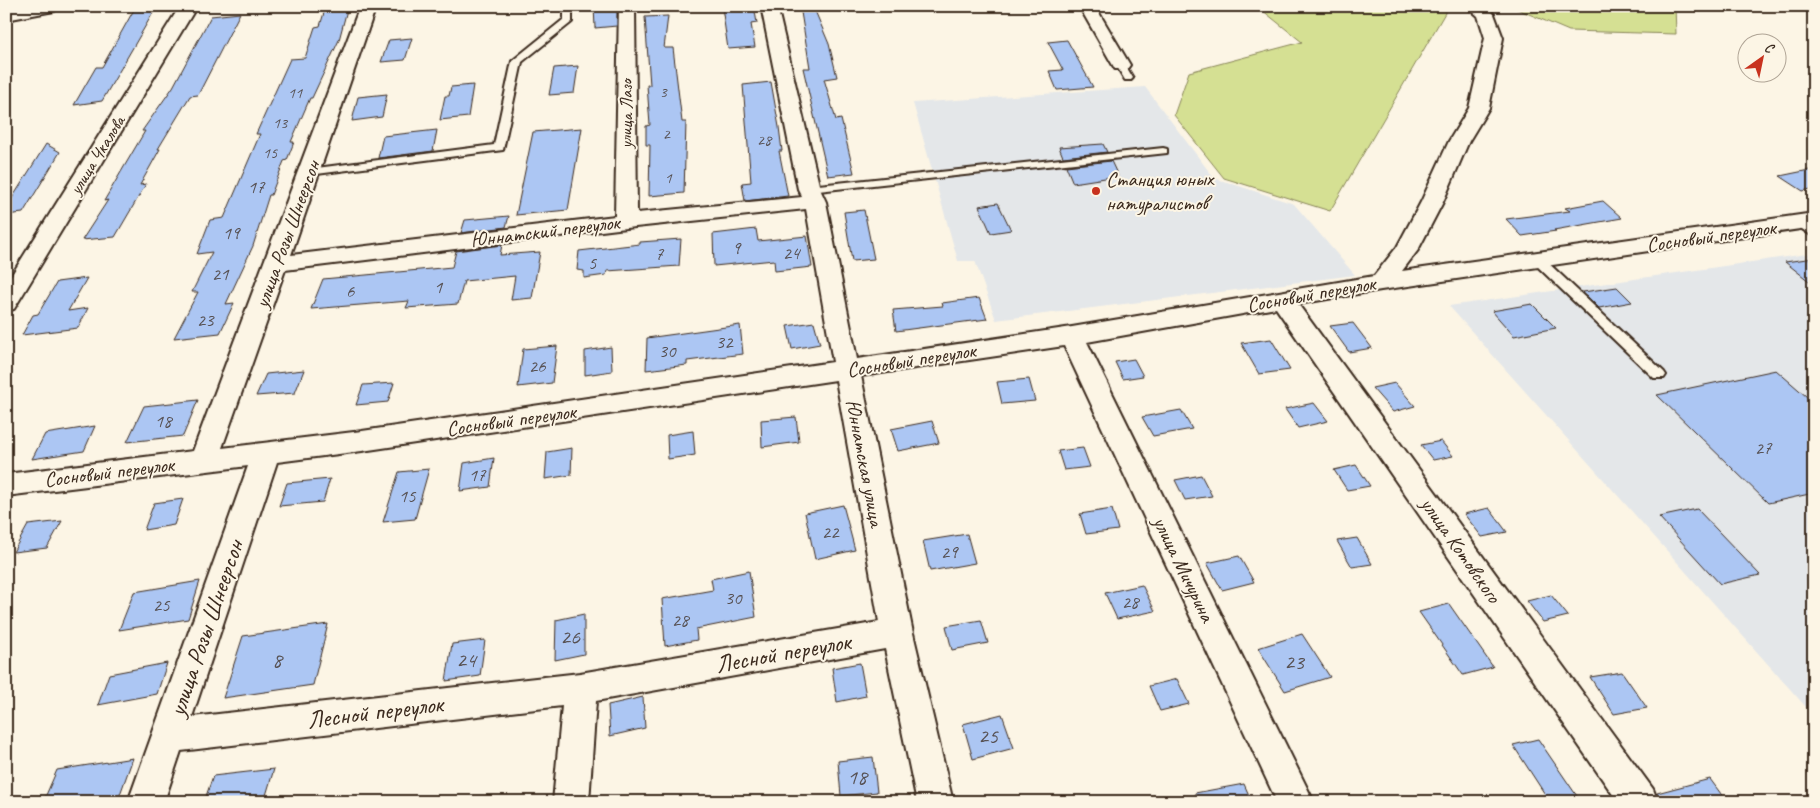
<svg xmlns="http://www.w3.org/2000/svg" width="1820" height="808" font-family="Caveat,sans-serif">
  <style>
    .built { fill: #e4e7e9 }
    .green { fill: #d5e093; stroke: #888558 }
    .building { fill: #acc6f3; stroke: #3b2a1e }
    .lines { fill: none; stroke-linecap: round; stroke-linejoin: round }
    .lane-casing { stroke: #3b2a1e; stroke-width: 4 }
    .street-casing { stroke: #3b2a1e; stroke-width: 4 }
    .lane { fill: #fcf5e5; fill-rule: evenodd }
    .street { fill: #fcf5e5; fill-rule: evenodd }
    .poi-dot { fill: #c8321e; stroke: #fcf5e5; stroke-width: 2 }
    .labels { text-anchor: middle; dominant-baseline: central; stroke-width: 4; stroke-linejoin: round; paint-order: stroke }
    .far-number-label { font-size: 16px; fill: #575153 }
    .far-street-label { font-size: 18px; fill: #3b2a1e; stroke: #fcf5e5 }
    .number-label { font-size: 19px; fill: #575153 }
    .poi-label { font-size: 21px; fill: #3b2a1e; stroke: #fcf5e5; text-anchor: start }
    .street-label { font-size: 21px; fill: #3b2a1e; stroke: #fcf5e5 }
    .near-number-label { font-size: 22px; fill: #575153 }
    .near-street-label { font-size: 25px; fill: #3b2a1e; stroke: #fcf5e5 }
  </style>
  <rect width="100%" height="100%" fill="#fcf5e5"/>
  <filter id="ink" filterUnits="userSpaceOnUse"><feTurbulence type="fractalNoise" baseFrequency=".02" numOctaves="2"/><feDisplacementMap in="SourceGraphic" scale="10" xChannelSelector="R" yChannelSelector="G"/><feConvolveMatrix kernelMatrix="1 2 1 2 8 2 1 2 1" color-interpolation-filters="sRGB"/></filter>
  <g filter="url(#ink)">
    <path class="built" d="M 1145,87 L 1214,178 L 1294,204 L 1355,275 L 996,320 L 975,261 L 958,261 L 913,103 Z
      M 1814,253 L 1814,716 L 1449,306 Z"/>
    <path class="green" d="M 1257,6 L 1449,6 L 1330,211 L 1224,178 L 1174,115 L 1189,72 L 1302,42 Z
      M 1510,6 L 1675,6 L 1676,34 L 1569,31 Z"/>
    <path class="building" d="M 136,6 L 157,6 L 102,101 L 74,105 L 96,67 L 102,67 Z
      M 326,6 L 348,6 L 339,40 L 312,98 L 310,98 L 291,142 L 294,142 L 287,160 L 284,161 L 271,195 L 269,195 L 253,246 L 226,304 L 234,303 L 220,333 L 174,338 L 198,292 L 192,292 L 212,252 L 197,254 L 210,220 L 224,218 L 260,134 L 256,134 L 290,59 L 305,58 L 315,27 L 320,26 Z
      M 594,6 L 617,6 L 617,26 L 595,28 Z
      M 754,6 L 757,23 L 751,24 L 755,47 L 728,49 L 722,7 Z
      M 800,6 L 813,6 L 829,44 L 837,77 L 824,79 L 836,120 L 841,119 L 854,173 L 828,176 L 803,68 L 810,68 Z
      M 240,13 L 198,95 L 190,96 L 158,149 L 160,149 L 140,185 L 146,184 L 115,237 L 82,240 L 108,200 L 104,201 L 145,131 L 142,131 L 173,87 L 211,16 Z
      M 668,16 L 664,48 L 673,48 L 682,122 L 686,122 L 684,193 L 649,196 L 650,145 L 646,145 L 646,126 L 650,125 L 647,85 L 650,85 L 645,17 Z
      M 412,38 L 405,60 L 381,62 L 389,40 Z
      M 1067,40 L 1093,87 L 1057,90 L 1049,71 L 1063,70 L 1048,42 Z
      M 578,66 L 574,93 L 549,95 L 554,68 Z
      M 771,82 L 779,127 L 782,151 L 779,151 L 788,196 L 745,201 L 742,183 L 751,182 L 743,85 Z
      M 473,85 L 468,117 L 440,120 L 445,96 L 449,96 L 451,87 Z
      M 387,94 L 382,117 L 352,121 L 358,97 Z
      M 582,128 L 568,210 L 516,215 L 533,132 Z
      M 437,130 L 433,151 L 378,158 L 383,136 Z
      M 46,144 L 60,152 L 23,213 L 6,215 L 6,208 Z
      M 1103,144 L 1107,152 L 1063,157 L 1059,147 Z
      M 1111,161 L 1118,176 L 1073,183 L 1066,166 Z
      M 1814,169 L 1814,188 L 1803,191 L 1780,176 Z
      M 1603,201 L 1622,218 L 1554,230 L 1556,231 L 1522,236 L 1506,219 L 1570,211 L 1565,208 Z
      M 998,203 L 1011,230 L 991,233 L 979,206 Z
      M 864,210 L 874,259 L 852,261 L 844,212 Z
      M 509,216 L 506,227 L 461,233 L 465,220 Z
      M 756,229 L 758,241 L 807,236 L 812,267 L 775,271 L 774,260 L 714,266 L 713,234 Z
      M 681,239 L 679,266 L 607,271 L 606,275 L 584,278 L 584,271 L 577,270 L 579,251 L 640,244 L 640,242 Z
      M 502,245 L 500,255 L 540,252 L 532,298 L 511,300 L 515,276 L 464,281 L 458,304 L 406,308 L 409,301 L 311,309 L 323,279 L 452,267 L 456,251 Z
      M 1814,258 L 1814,285 L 1785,262 Z
      M 87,278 L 68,311 L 88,308 L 78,328 L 22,335 L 33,315 L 38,314 L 57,282 Z
      M 1617,287 L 1632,302 L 1599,308 L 1583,292 Z
      M 979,298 L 987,319 L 896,331 L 893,310 L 943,306 L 942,303 Z
      M 1532,304 L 1556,328 L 1514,336 L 1492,311 Z
      M 814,322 L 820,344 L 792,349 L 787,326 Z
      M 1353,323 L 1372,348 L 1349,352 L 1330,326 Z
      M 740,325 L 743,354 L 687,361 L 687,365 L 646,370 L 647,338 Z
      M 1271,339 L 1290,370 L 1259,374 L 1241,343 Z
      M 557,346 L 552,383 L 518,387 L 523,349 Z
      M 611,347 L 612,371 L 585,375 L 585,351 Z
      M 1134,359 L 1143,376 L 1123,379 L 1115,362 Z
      M 304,370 L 295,393 L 256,396 L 266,374 Z
      M 1776,370 L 1814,403 L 1814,493 L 1768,503 L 1657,395 Z
      M 1029,379 L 1035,401 L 1002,404 L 997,382 Z
      M 394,383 L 388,402 L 356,405 L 363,385 Z
      M 1395,383 L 1415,406 L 1393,412 L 1372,388 Z
      M 198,400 L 183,436 L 127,442 L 144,406 Z
      M 1314,403 L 1328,421 L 1298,428 L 1285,409 Z
      M 1181,410 L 1192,429 L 1153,436 L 1142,417 Z
      M 796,417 L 799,442 L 762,447 L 761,420 Z
      M 932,421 L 939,443 L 898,451 L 891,429 Z
      M 95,426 L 84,451 L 32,459 L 45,434 Z
      M 693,431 L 695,455 L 668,459 L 667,435 Z
      M 1441,441 L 1453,456 L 1433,460 L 1421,445 Z
      M 572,448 L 571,475 L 545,479 L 547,452 Z
      M 1083,448 L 1090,467 L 1064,470 L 1058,451 Z
      M 494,458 L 490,487 L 460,491 L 464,463 Z
      M 1356,465 L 1370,486 L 1347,490 L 1334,470 Z
      M 429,469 L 415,519 L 383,522 L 399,472 Z
      M 1201,475 L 1212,496 L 1185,500 L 1175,480 Z
      M 330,479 L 323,502 L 279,506 L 287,483 Z
      M 183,499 L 174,525 L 144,530 L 154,503 Z
      M 843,505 L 855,550 L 815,559 L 805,513 Z
      M 1489,508 L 1507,532 L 1482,537 L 1464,514 Z
      M 1112,509 L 1118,530 L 1086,534 L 1080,514 Z
      M 1697,509 L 1760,575 L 1720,584 L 1659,517 Z
      M 62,521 L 47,548 L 13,552 L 28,525 Z
      M 967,534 L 975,563 L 930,571 L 923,541 Z
      M 1357,538 L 1372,564 L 1352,567 L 1337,541 Z
      M 1239,556 L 1254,582 L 1222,590 L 1207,563 Z
      M 749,571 L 756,617 L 696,629 L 697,640 L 665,646 L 662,599 L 713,590 L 711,579 Z
      M 200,581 L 188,619 L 119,630 L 134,592 Z
      M 1142,585 L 1155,611 L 1117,619 L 1105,593 Z
      M 1551,595 L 1568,616 L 1543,622 L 1527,601 Z
      M 1449,604 L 1493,667 L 1463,675 L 1419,612 Z
      M 584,614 L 584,654 L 555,660 L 556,620 Z
      M 981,620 L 988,643 L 952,650 L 946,626 Z
      M 328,624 L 313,685 L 223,698 L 243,636 Z
      M 1302,634 L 1330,677 L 1285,691 L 1258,648 Z
      M 485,640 L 480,676 L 446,681 L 452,644 Z
      M 167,663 L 157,694 L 98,705 L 109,674 Z
      M 860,663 L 866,696 L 837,702 L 832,668 Z
      M 1622,672 L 1647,708 L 1614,714 L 1590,677 Z
      M 1177,679 L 1189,704 L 1160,711 L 1149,686 Z
      M 643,697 L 645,728 L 610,736 L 608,705 Z
      M 1002,714 L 1014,748 L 973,759 L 963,724 Z
      M 1538,739 L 1581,802 L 1550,802 L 1513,745 Z
      M 873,757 L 877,792 L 841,796 L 838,761 Z
      M 133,758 L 118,800 L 43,802 L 57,770 Z
      M 274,769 L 264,802 L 204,802 L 213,776 Z
      M 1710,779 L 1727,802 L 1660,802 L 1657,793 Z
      M 1244,784 L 1252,802 L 1196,802 L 1195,793 Z"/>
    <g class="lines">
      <g class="lane-casing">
        <path id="lane" d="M 564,6 L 572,6 L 572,22 L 522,62 L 503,150 L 309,175 L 304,172 L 309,169 L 494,145 L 512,61 L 564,19 Z
          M 1118,63 L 1124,63 L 1133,78 L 1131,80 L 1125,80 L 1116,65 Z
          M 1163,148 L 1167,149 L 1167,153 L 809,192 L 803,189 L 809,186 Z
          M 1800,218 L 1814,227 L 1814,237 L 1796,225 L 1796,219 Z
          M 1539,257 L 1543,258 L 1664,372 L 1666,375 L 1664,378 L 1654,378 L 1535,264 L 1533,261 Z"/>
      </g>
      <g class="street-casing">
        <path id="street" d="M 26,6 L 62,6 L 54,11 L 6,20 L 6,10 Z
          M 180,6 L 197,6 L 14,309 L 6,311 L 6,284 Z
          M 360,6 L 376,6 L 291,255 L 615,216 L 619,6 L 635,6 L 637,213 L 802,197 L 798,189 L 761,6 L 777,6 L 820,189 L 826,202 L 857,359 L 1072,327 L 1374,276 L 1397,247 L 1421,202 L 1449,141 L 1469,108 L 1485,38 L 1478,16 L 1466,6 L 1486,6 L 1494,14 L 1503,38 L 1489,108 L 1469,141 L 1443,202 L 1418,250 L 1402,271 L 1814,213 L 1814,227 L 1381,290 L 1298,304 L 1653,789 L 1658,802 L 1618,802 L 1276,308 L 1087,342 L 1314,802 L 1277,802 L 1064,346 L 861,376 L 913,633 L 953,802 L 917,802 L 885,649 L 596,701 L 589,802 L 553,802 L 562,706 L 181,751 L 164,802 L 128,802 L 248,466 L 6,496 L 6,474 L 193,451 ZM 806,209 L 833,362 L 362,431 L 222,448 L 285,270 L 626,228 ZM 836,380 L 879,622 L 580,673 L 192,717 L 277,462 L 362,451 Z
          M 1079,6 L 1095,6 L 1130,65 L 1127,69 L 1115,69 Z"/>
      </g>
      <use href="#lane" class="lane"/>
      <use href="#street" class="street"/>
    </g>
  </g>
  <circle class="poi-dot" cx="1096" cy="191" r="5"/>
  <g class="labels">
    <g class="far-number-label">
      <text x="663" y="92">3</text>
      <text x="295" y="93">11</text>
      <text x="280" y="123">13</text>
      <text x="666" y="134">2</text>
      <text x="764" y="140">28</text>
      <text x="270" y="153">15</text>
      <text x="668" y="178">1</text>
    </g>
    <g class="far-street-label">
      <text transform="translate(626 114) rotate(-90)">улица Лазо</text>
      <text transform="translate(97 155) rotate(-58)">улица Чкалова</text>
    </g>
    <g class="number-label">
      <text x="256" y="187">17</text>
      <text x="231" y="233">19</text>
      <text x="736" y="248">9</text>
      <text x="791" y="253">24</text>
      <text x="659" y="254">7</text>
      <text x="592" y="263">5</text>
      <text x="220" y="274">21</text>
      <text x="438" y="287">1</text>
      <text x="350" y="291">6</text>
      <text x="205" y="320">23</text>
      <text x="724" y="342">32</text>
      <text x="667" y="351">30</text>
      <text x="537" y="366">26</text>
      <text x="163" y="421">18</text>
      <text x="1763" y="448">27</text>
      <text x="477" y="475">17</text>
      <text x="407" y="496">15</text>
      <text x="830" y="532">22</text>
      <text x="949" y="552">29</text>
      <text x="733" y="598">30</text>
      <text x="1130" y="602">28</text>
      <text x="161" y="605">25</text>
      <text x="680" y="620">28</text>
    </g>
    <g class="poi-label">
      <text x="1106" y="179">Станция юных<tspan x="1106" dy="24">натуралистов</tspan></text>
    </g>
    <g class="street-label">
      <text transform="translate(545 231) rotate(-7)">Юннатский переулок</text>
      <text transform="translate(287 234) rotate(-70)">улица Розы Шнеерсон</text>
      <text transform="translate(1711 236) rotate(-8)">Сосновый переулок</text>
      <text transform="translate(1311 294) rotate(-10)">Сосновый переулок</text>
      <text transform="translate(911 360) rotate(-9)">Сосновый переулок</text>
      <text transform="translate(511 420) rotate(-8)">Сосновый переулок</text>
      <text transform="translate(865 463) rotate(79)">Юннатская улица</text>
      <text transform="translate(109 472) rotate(-7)">Сосновый переулок</text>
      <text transform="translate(1461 550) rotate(55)">улица Котовского</text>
      <text transform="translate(1184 569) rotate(64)">улица Мичурина</text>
    </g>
    <g class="near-number-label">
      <text x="570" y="637">26</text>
      <text x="277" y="660">8</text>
      <text x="466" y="660">24</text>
      <text x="1294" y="662">23</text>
      <text x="988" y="736">25</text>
      <text x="857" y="777">18</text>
    </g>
    <g class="near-street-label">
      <text transform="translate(206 628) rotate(-71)">улица Розы Шнеерсон</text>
      <text transform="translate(783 653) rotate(-10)">Лесной переулок</text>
      <text transform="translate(375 712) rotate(-7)">Лесной переулок</text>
    </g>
  </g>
  <rect width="1820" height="808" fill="none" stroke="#fcf5e5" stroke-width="25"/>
  <rect x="12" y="12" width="1795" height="783" fill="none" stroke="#3b2a1e" stroke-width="2" filter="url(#ink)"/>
  <g transform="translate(1762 58) rotate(33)"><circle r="24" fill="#fcf5e5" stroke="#afa495"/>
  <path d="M0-4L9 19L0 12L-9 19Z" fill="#c8321e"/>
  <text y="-8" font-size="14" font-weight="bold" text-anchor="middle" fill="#3b2a1e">С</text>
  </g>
</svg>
